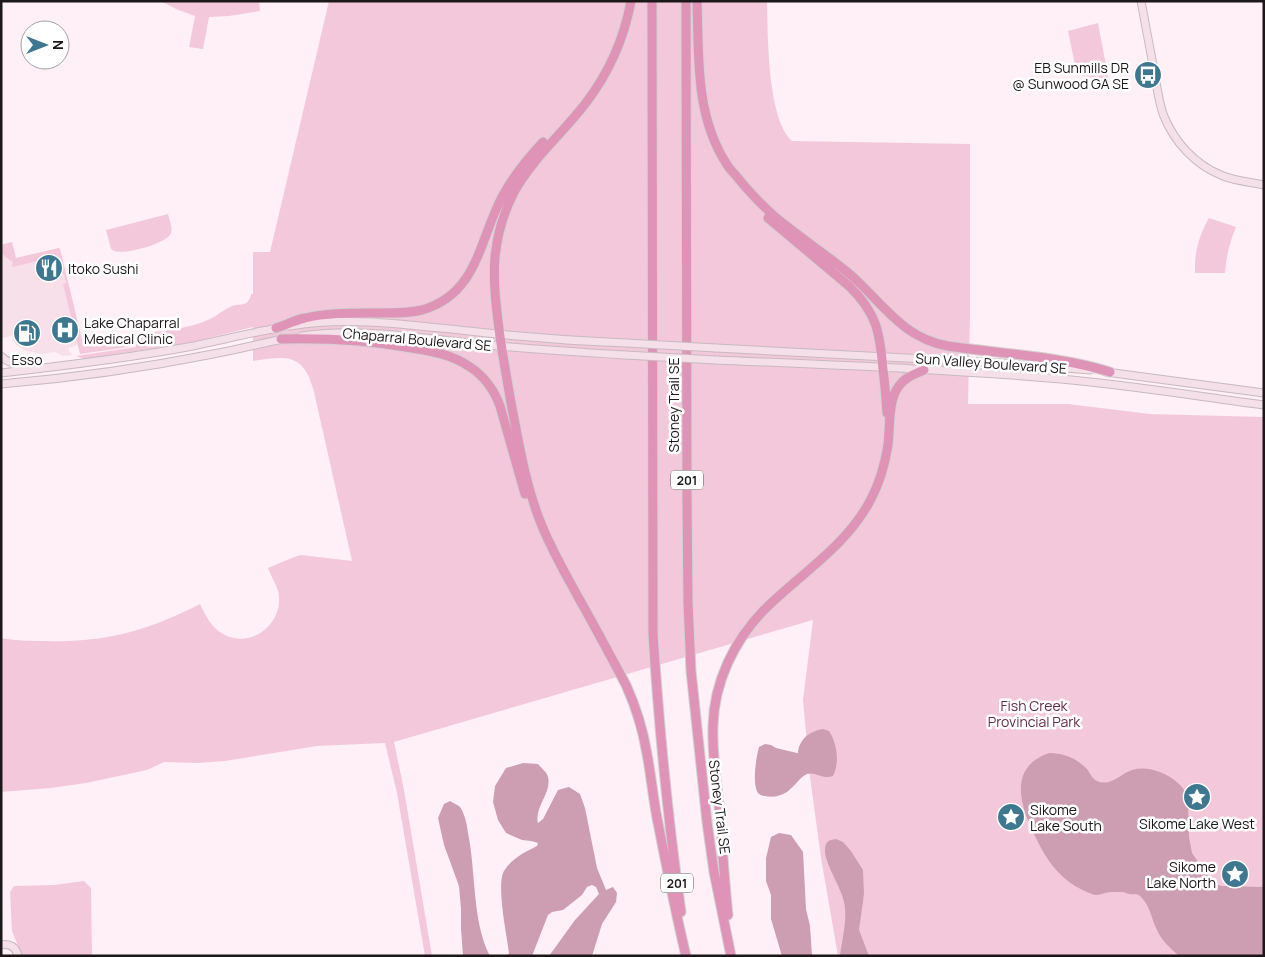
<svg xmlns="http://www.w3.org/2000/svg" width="1265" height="957" font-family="Manrope,sans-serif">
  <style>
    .built { fill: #f7e0e9 }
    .green { fill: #f4c8db }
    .water { fill: #cd9eb2 }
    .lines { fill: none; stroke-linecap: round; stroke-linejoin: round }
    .secondary-casing { stroke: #c7babf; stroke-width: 9 }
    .highway-casing { stroke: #d2d1d1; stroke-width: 11 }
    .secondary { stroke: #f5dfe9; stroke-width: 7 }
    .highway { stroke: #df93b6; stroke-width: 9 }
    .secondary-bridge-casing { stroke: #c7babf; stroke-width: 9; stroke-linecap: butt }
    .secondary-bridge { stroke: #f5dfe9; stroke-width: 7 }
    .labels { text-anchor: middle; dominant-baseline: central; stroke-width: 5; stroke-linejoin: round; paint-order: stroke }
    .shield { fill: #fff; stroke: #605d5e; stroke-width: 1 }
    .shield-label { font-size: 12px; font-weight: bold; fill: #1c1719 }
    .poi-label { font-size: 14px; fill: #1c1719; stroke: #fff; text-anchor: start }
    .street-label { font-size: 14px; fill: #1c1719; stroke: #fff }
    .park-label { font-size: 14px; fill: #662c49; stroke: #fff }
  </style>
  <rect width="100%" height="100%" fill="#fef0f6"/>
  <path class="built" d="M 12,242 L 16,258 L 59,248 L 60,249 L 83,343 L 69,348 L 69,351 L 73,355 L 63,356 L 55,352 L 39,354 L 33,352 L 26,351 L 15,344 L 12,336 L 2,338 L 1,245 Z"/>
  <path class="green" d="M 161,1 L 259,1 L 260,11 L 229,16 L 209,17 L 203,49 L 189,47 L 195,16 L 176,9 Z
    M 329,1 L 767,1 C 768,35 767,118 792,141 L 970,144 L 970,316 L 968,404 L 1068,404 L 1150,414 L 1264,417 L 1264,956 L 838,956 L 821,858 L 810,777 L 803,700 L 813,620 L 394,742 L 404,790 L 432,956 L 425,956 L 397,793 L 385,743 L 317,746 L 225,761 L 198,763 L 164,762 L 147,770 L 86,783 L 51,788 L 1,792 L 1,638 C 17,641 32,641 47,641 C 105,643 149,630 200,604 C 206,616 210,626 223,634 C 226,636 230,637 234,638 C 258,643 281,621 279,597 C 279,588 271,577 268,568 L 294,557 L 301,555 L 352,561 L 314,392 C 304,353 287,356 253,361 L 253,327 L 188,343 L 84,359 L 76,356 L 136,347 L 134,335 C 159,331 187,330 210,319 C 217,316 223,310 230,307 C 239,302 248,309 251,294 L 253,294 L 253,252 L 270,252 Z
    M 1098,23 L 1109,81 L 1079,75 L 1076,70 L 1068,31 Z
    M 168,214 C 169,219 173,228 171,233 C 167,244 124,255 114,251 C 113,251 112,249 111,249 L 106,230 Z
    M 1209,218 L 1236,227 C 1230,241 1226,257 1225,273 L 1195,273 C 1194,254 1199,235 1209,218 Z
    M 12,242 L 16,258 L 59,248 L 60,249 L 83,344 L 133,336 L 135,346 L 80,354 L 63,284 L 66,283 L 64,274 L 61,274 L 60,271 L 58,272 L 55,257 L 12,267 L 13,262 L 7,258 L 1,253 L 1,245 Z
    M 84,881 L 91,888 L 92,956 L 22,956 L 12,931 L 10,892 L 14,886 L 54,885 Z"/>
  <path class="water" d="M 823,729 L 829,731 C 837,743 840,762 833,776 C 823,780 815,771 807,774 C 801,776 794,787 787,792 C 780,796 773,798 765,796 C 763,796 760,795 758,793 C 752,784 756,758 759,747 L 765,744 L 771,745 L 776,748 L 797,753 L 798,753 C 799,739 810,731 823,729 Z
    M 1049,753 C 1064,753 1076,758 1087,769 C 1090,773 1092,779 1097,781 C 1111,787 1120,774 1132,770 C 1146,766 1161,771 1173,779 C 1181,785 1186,790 1188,800 L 1189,837 L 1192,853 L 1211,880 L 1215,884 L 1222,886 L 1264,887 L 1264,956 L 1179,956 C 1171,949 1161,940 1157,930 C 1151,919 1151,906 1140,896 C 1136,893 1134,895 1130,894 C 1127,894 1125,892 1122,892 C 1119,892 1115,892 1111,892 C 1106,892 1101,895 1096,895 C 1089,894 1081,889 1075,886 C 1058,876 1045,857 1037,840 C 1021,809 1006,768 1049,753 Z
    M 523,763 L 538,764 C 541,768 547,772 548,777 C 552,793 534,807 538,823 L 543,819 L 558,790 L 569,787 L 580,794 L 585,808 L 597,868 L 606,890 L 613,887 L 617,893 L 616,902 L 602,924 L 592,956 L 549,956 L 575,920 L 599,894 L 596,887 L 592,885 L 587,887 L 582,895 L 563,910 L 552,912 L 548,915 L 532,956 L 507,956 L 509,953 C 507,936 496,885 504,871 C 511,859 525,852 537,846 L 538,843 L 531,841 L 522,840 L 506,833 L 498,820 L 493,802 L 495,786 L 506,768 Z
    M 450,801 C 453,803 458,805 460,807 C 465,814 467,825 468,833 C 476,871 472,922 490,956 L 463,956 L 461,929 L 461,909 L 459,886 L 444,845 L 438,818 L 444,804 Z
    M 779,833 L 791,835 L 803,852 L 806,909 L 810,926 L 812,956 L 782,956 L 771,919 L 771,895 L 766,881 L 766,858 L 771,837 Z
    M 836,839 L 843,842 L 851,851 L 863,870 L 864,894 L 859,930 L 869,956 L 840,956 C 842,938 848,919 844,902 C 841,887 825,864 825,851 C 825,842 828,840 836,839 Z"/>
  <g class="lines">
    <g class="secondary-casing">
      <path id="secondary" d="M 1141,1 C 1145,23 1149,44 1153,65 C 1156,81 1158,99 1163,114 C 1174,142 1195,165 1223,176 C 1236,181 1250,182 1264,185
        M 290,326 C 350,316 409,325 469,331 C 521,337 573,341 626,343
        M 302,336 C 359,328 414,337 470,343 C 521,349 573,352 625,355
        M 716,348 L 1002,363 L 1090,370
        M 1,356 C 9,365 22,365 33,367
        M 716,360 C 831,365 946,369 1061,379 C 1129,385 1196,396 1264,405
        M 1106,372 L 1264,393
        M 1,373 C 62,366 122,359 182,348 C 215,342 247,333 279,328
        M 1,384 C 72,378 143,368 213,354 C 237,350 261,343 284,339
        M 1,945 C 10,943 16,947 18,956"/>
    </g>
    <g class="highway-casing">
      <path id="highway" d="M 631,1 C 624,39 609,73 585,104 C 562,134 533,158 514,192 C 504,212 497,235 495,257 C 493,281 496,305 499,329 C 502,354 507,378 511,403 C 519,443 525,483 540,521 C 550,547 564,571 577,595 C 594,625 610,655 626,685 C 636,707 643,730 647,754 C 651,775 653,797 657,818 C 666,864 675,910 686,956
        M 652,1 L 653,634 C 659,727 668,820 681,912
        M 686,1 L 687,497 L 688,603 L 691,671 L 707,822 L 714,872 L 731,956
        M 697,1 C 699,56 695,115 726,163 C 729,169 734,173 738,178 C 749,192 761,204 774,216 C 799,237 827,255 852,276 C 884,305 903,338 948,346 C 1002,354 1058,356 1110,372
        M 768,218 L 849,286 C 877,313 880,333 883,370 C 885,384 886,398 887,413
        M 276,328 C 286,325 295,320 305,318 C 325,313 348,313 369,313 C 387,313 405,314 422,310 C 478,294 479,240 502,197 C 513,176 527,159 543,142
        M 281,339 C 325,338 368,340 412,348 C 432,351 453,355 470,367 C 484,376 494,390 500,406 L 525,494
        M 728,915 C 724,878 722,841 719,805 C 716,779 712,752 713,726 C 714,682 734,641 764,610 C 800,574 847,546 871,499 C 880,482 885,464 888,445 C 890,428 888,399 899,386 C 905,377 915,374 924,370"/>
    </g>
    <use href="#secondary" class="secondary"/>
    <use href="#highway" class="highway"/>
    <g class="secondary-bridge-casing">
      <path id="secondary-bridge" d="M 626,343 L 716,348
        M 625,355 L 716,360"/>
    </g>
    <use href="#secondary-bridge" class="secondary-bridge"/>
  </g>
  <defs>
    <g id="bus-disc" transform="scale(1.4375)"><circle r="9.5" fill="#3d7790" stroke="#fff"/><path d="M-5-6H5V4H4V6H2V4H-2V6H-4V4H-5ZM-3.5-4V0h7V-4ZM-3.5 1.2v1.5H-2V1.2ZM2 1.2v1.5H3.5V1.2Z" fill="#fff"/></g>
    <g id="restaurant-disc" transform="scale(1.4375)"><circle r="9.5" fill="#3d7790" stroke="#fff"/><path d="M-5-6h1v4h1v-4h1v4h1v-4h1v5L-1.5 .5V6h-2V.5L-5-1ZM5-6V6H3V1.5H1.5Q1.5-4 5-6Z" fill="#fff"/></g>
    <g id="hospital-disc" transform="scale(1.4375)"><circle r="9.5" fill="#3d7790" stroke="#fff"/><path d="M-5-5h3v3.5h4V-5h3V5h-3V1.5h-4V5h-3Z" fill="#fff"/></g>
    <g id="fuel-disc" transform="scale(1.4375)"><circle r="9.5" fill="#3d7790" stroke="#fff"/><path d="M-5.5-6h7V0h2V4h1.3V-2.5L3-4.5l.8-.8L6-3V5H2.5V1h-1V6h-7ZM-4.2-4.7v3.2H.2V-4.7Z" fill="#fff"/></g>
    <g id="sight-disc" transform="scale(1.4375)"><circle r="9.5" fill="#3d7790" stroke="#fff"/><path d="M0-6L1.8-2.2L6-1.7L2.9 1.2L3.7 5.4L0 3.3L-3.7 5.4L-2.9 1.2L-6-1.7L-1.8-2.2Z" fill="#fff"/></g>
  </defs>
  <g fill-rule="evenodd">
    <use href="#bus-disc" x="1148" y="75"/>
    <use href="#restaurant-disc" x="49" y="268"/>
    <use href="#hospital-disc" x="65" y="330"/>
    <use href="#fuel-disc" x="27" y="333"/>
    <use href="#sight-disc" x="1197" y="797"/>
    <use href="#sight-disc" x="1011" y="817"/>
    <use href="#sight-disc" x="1235" y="874"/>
  </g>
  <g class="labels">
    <g class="shield">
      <rect x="671" y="470.5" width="32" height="19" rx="4"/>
      <rect x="661" y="873.5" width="32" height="19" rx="4"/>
    </g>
    <g class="shield-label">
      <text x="687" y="480">201</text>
      <text x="677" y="883">201</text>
    </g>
    <g class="poi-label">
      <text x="1129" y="67" text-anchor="end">EB Sunmills DR<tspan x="1129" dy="16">@ Sunwood GA SE</tspan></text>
      <text x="68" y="268">Itoko Sushi</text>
      <text x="84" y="322">Lake Chaparral<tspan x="84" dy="16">Medical Clinic</tspan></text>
      <text x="27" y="359" text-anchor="middle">Esso</text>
      <text x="1030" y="809">Sikome<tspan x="1030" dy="16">Lake South</tspan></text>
      <text x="1197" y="823" text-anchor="middle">Sikome Lake West</text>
      <text x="1216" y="866" text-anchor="end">Sikome<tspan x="1216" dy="16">Lake North</tspan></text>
    </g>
    <g class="street-label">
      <text transform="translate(417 339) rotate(5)">Chaparral Boulevard SE</text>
      <text transform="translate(991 363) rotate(4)">Sun Valley Boulevard SE</text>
      <text transform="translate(673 405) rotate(-90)">Stoney Trail SE</text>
      <text transform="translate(720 807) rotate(83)">Stoney Trail SE</text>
    </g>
    <g class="park-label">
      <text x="1034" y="705">Fish Creek<tspan x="1034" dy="16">Provincial Park</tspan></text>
    </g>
  </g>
  <rect width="1265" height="957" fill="none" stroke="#1c1719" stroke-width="5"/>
  <g transform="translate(45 45) rotate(90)"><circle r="24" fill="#ffffff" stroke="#a4a2a3"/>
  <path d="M0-4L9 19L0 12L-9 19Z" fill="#3d7790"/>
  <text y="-8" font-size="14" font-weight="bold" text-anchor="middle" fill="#1c1719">N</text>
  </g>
</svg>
